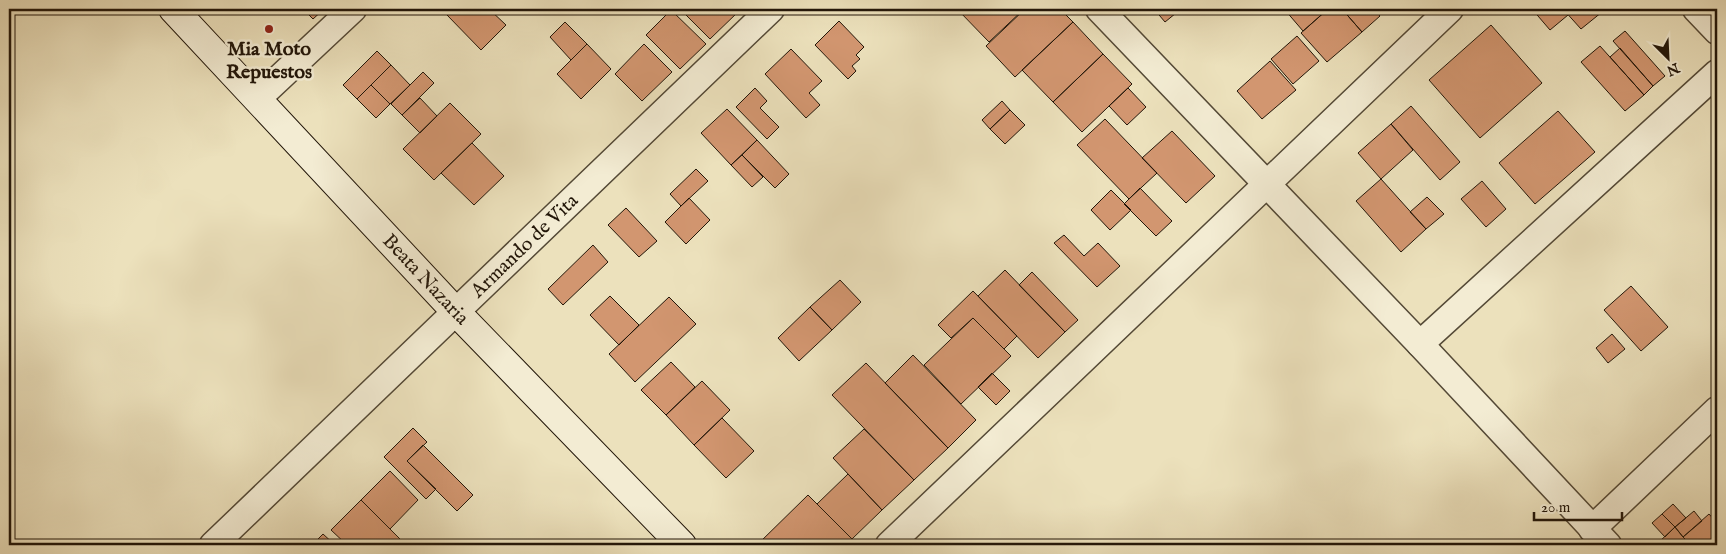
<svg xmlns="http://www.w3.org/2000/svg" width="1726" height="554" font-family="'IM FELL English',serif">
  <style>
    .building { fill: #d29670; stroke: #221609 }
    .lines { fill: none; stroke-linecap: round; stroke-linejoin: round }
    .street-casing { stroke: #544936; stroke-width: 29 }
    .secondary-casing { stroke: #221609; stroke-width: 30 }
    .street { stroke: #f3ecd3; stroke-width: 26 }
    .secondary { stroke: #f3ecd3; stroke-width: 28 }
    .poi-dot { fill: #8f2418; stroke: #f3ecd3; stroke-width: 2 }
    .labels { text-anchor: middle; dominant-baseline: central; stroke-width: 5; stroke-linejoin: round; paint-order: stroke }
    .poi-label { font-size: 20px; font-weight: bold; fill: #221609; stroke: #f3ecd3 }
    .street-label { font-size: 20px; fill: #221609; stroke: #f3ecd3 }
  </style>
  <rect width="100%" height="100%" fill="#ece1bc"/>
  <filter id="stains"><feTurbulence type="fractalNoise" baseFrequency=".004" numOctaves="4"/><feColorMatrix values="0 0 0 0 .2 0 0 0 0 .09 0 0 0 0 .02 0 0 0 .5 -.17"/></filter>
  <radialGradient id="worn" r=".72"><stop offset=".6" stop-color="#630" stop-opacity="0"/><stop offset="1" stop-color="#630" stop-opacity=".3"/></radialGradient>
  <path class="building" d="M 303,9 L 324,9 L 313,19 Z
    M 453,9 L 489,9 L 506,25 L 481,50 L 447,15 Z
    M 680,9 L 735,9 L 738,12 L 710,39 Z
    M 960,9 L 1024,9 L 989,42 L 958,10 Z
    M 1025,9 L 1060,9 L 1073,22 L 1015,77 L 986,46 Z
    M 1154,9 L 1181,9 L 1165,22 Z
    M 1287,9 L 1328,9 L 1303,31 L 1285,10 Z
    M 1328,9 L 1342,9 L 1362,32 L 1327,62 L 1301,33 Z
    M 1342,9 L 1374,9 L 1380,16 L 1362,32 Z
    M 1532,9 L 1563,9 L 1568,15 L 1550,30 Z
    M 1563,9 L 1599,9 L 1602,12 L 1581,29 Z
    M 671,10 L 706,44 L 680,69 L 646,35 Z
    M 839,21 L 864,47 L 856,55 L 860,59 L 852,66 L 856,71 L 848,79 L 815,45 Z
    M 565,22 L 587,44 L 571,60 L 550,37 Z
    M 1073,22 L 1103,54 L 1053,102 L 1022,70 Z
    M 1491,25 L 1542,83 L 1480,138 L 1429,80 Z
    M 1625,31 L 1665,76 L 1653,86 L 1613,41 Z
    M 1297,36 L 1319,61 L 1293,84 L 1271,59 Z
    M 587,44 L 611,69 L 581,99 L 557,74 Z
    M 644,44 L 672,72 L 642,101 L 615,74 Z
    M 1600,46 L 1644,95 L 1625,111 L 1581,62 Z
    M 1620,48 L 1653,86 L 1644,95 L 1610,57 Z
    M 791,49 L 822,81 L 809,93 L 820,105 L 806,118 L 765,74 Z
    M 377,51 L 391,65 L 357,99 L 343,85 Z
    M 1103,54 L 1132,84 L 1082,132 L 1053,102 Z
    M 1270,61 L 1296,90 L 1262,119 L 1237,91 Z
    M 391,65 L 410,85 L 390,104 L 371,85 Z
    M 423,72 L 434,83 L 402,115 L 391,104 Z
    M 371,85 L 390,104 L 376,118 L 357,99 Z
    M 755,88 L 767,101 L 760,108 L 779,127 L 767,139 L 736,107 Z
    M 1128,88 L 1146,107 L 1127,125 L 1109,106 Z
    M 420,98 L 437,116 L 420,133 L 402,115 Z
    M 1002,101 L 1010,110 L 990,129 L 982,120 Z
    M 450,103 L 481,134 L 434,180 L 403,149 Z
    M 1411,106 L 1460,162 L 1440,180 L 1391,124 Z
    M 727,109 L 757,140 L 731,165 L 701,133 Z
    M 1010,110 L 1025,125 L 1005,144 L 990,129 Z
    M 1558,111 L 1595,152 L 1535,204 L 1499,163 Z
    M 1105,119 L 1157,173 L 1129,199 L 1077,145 Z
    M 1391,124 L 1413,150 L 1381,179 L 1358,153 Z
    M 1172,131 L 1215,176 L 1186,203 L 1142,158 Z
    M 757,140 L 789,174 L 775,188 L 742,155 Z
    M 472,143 L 504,176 L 474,205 L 441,173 Z
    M 742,155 L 763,177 L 752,187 L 731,165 Z
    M 696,169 L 708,181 L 681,206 L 670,194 Z
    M 1381,179 L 1426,229 L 1401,252 L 1356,201 Z
    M 1482,181 L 1506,209 L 1486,227 L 1461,199 Z
    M 1140,188 L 1172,221 L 1156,236 L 1124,204 Z
    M 1111,190 L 1131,210 L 1110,230 L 1091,210 Z
    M 1427,197 L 1444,214 L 1426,229 L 1410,212 Z
    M 689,198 L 710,220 L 686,244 L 665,222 Z
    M 626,208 L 657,241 L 639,257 L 608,225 Z
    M 1064,235 L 1084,256 L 1098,243 L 1120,266 L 1097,287 L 1054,243 Z
    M 593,245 L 608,262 L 563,305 L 548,289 Z
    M 1005,270 L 1065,332 L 1038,358 L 978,296 Z
    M 1032,272 L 1078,320 L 1065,332 L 1019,285 Z
    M 840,280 L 861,302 L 832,330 L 810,307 Z
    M 1631,286 L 1668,327 L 1641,351 L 1604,310 Z
    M 973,291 L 1017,336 L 1004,349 L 973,318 L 951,338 L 938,325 Z
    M 610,296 L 639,325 L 619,345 L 590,315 Z
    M 669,297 L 696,324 L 635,382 L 609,354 Z
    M 810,307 L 832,330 L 799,361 L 778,338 Z
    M 973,318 L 1011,356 L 961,404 L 924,365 Z
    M 1612,334 L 1625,349 L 1608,363 L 1596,348 Z
    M 913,355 L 976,420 L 948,448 L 885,383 Z
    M 671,362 L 695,387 L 666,415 L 641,390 Z
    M 866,363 L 948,448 L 914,480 L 832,395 Z
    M 992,373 L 1010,391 L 996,405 L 978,387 Z
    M 702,381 L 730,410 L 694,445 L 666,415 Z
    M 722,418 L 754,451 L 726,478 L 694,445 Z
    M 413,428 L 427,442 L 407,461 L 436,489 L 426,499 L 384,457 Z
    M 864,429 L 914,480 L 882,510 L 833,458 Z
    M 423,445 L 473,495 L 457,511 L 407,461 Z
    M 390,471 L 418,500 L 390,529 L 361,500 Z
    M 848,474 L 882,510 L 852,539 L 817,504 Z
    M 808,495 L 852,539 L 845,545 L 757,545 Z
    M 361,500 L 406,545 L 347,545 L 331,530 Z
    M 1673,504 L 1686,518 L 1675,527 L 1662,514 Z
    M 1694,511 L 1702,521 L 1683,537 L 1675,527 Z
    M 1662,514 L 1675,527 L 1665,537 L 1652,523 Z
    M 1709,514 L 1717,523 L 1717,542 L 1714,545 L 1691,545 L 1683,537 Z
    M 1675,527 L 1683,537 L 1691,545 L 1664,545 L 1660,541 Z
    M 323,534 L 335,545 L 312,545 Z"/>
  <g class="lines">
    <g class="street-casing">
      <g id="street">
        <path d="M 1099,9 L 1420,344 L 1608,545"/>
        <path d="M 1696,9 L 1717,31"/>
        <path d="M 257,99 L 353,9"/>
        <path d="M 1420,344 L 1717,73"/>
        <path d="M 1592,529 L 1717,410"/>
        <path id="s1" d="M 213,545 L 771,9"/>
        <path d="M 889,545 L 1450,9"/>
      </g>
    </g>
    <g class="secondary-casing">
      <g id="secondary">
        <path id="s2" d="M 173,9 L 456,312 L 682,545"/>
      </g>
    </g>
    <use href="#street" class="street"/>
    <use href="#secondary" class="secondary"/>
  </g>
  <circle class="poi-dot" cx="269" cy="29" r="5"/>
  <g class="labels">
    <g class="poi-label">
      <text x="269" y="49">Mia Moto<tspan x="269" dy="23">Repuestos</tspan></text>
    </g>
    <g class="street-label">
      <text stroke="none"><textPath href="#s1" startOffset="432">Armando de Vita</textPath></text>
      <text stroke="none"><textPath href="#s2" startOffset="370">Beata Nazaria</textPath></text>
    </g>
  </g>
  <rect width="1726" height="554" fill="none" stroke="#ece1bc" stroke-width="30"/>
  <rect x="10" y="10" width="1706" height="534" fill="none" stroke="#221609" stroke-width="2.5"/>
  <rect x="15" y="15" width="1696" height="524" fill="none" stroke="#221609"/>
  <g transform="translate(1668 58) rotate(156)" stroke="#f3ecd3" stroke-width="4" paint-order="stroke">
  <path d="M0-4L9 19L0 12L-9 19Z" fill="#221609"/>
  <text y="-8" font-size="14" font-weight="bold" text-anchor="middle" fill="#221609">N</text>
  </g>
  <path d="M1534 512v8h88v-8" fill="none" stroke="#221609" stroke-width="2.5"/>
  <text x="1541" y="512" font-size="15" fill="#221609" stroke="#f3ecd3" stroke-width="4" paint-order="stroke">20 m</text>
  <rect width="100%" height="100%" filter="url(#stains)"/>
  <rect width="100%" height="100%" fill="url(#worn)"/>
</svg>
